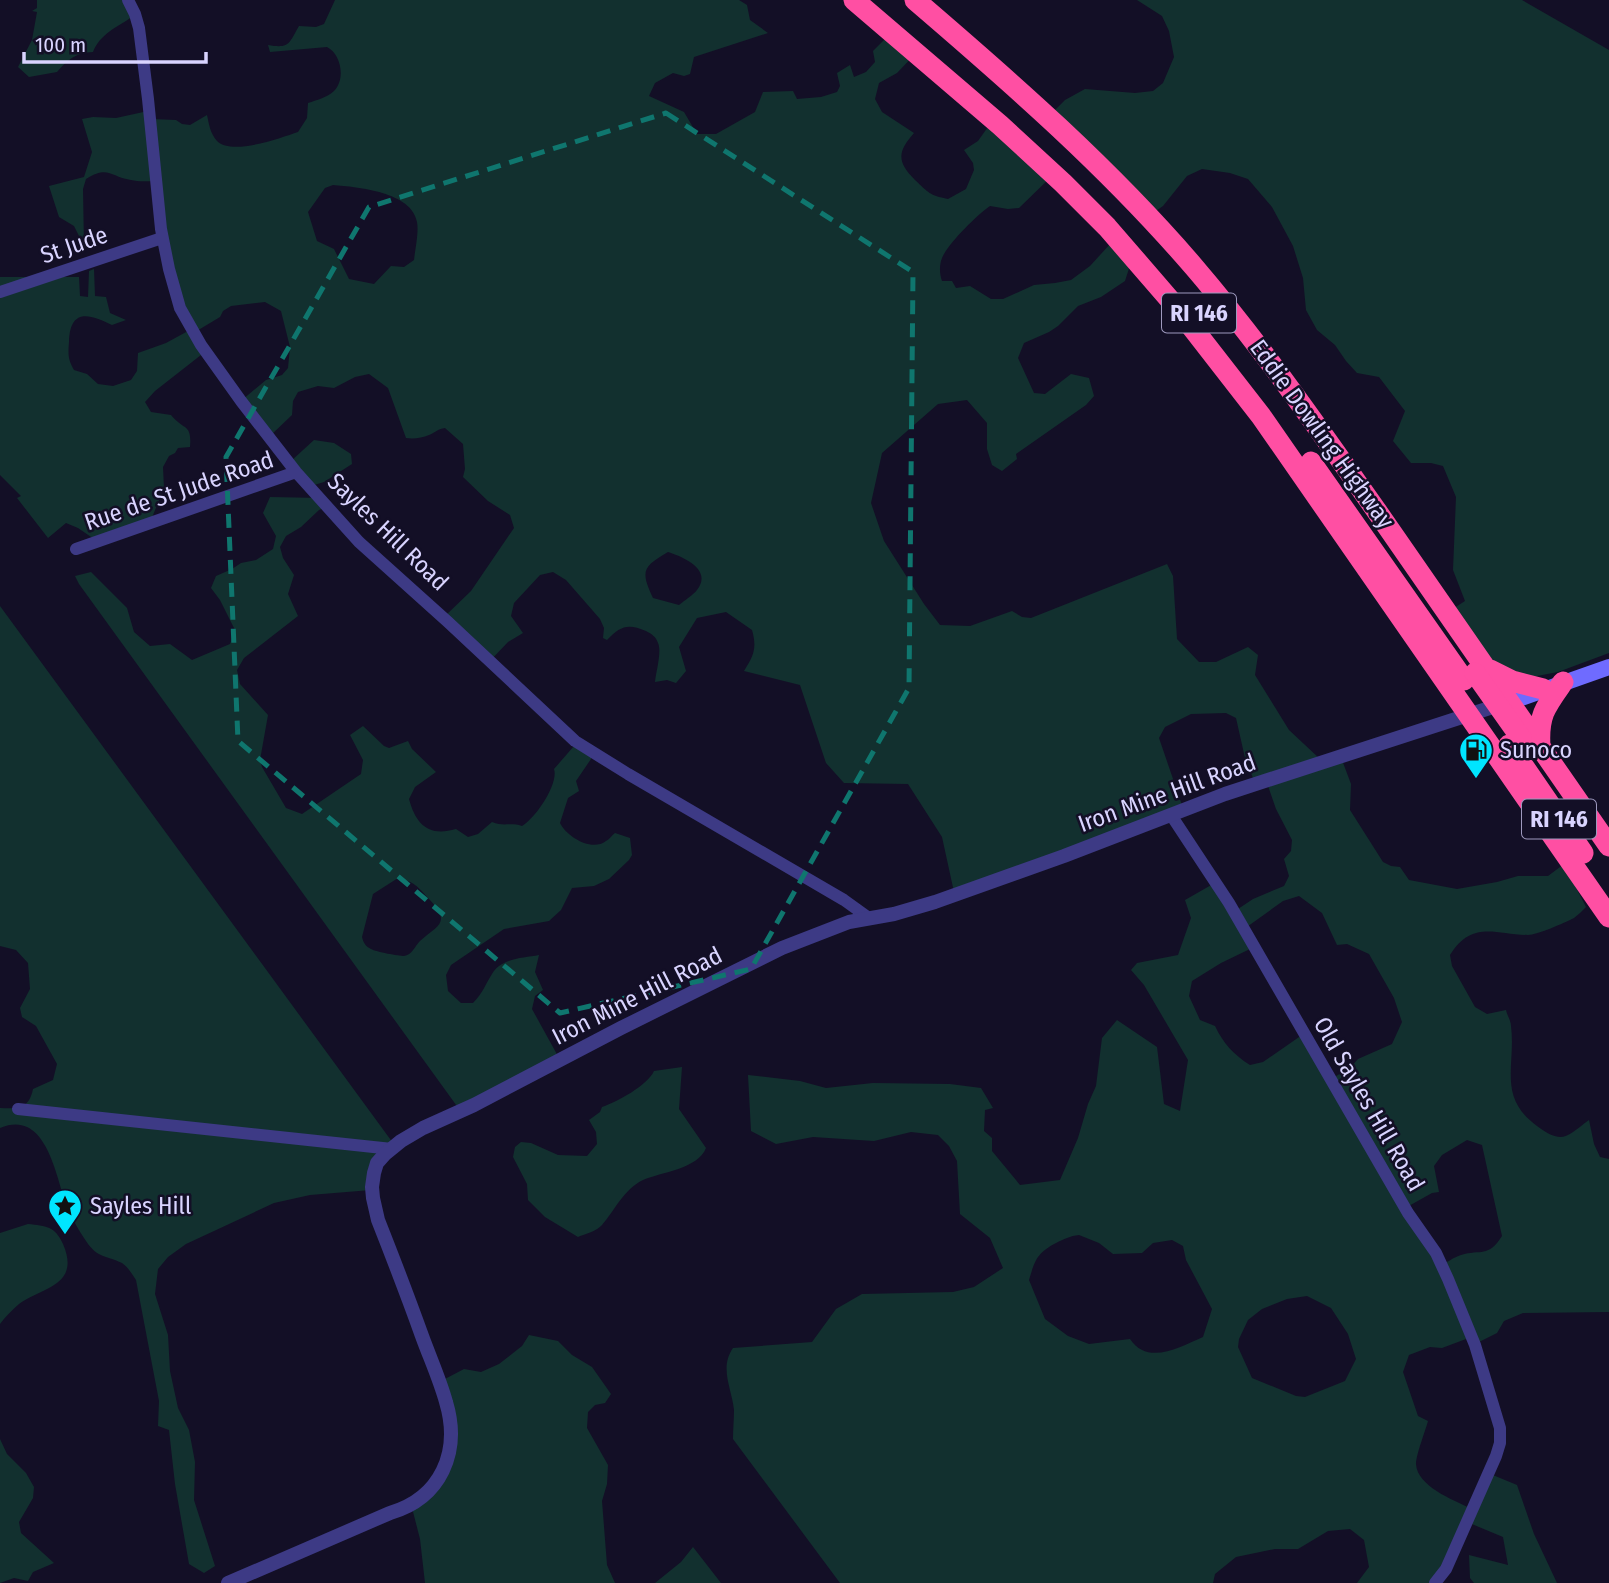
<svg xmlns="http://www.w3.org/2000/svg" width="1609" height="1583" font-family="'Fira Sans Condensed',sans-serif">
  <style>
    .green { fill: #12302f; fill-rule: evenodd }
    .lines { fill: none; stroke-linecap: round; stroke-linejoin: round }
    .minor { stroke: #3d3a85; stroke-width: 12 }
    .tertiary { stroke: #3d3a85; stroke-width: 14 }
    .secondary { stroke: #6f6bff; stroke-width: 16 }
    .motorway { stroke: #ff4fa3; stroke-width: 21 }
    .motorway-bridge { stroke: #ff4fa3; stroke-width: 21 }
    .marked { fill: none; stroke: #0f766e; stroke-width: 5; stroke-dasharray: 14 9; stroke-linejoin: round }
    .labels { text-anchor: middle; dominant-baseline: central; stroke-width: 5; stroke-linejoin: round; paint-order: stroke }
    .shield { fill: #130f26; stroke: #9e99be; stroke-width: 2 }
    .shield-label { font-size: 23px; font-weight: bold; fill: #d9d4ff }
    .street-label { font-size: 24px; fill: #d9d4ff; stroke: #130f26 }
    .poi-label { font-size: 24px; fill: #d9d4ff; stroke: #130f26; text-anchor: start }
  </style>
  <rect width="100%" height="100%" fill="#130f26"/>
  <path class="green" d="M 37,0 L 122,0 L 132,17 C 117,27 100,34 93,52 C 76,53 68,59 57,72 L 29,77 L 18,67 L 32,40 L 37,12 L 32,11 L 37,8 Z
    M 335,0 L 739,0 L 747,5 L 750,20 L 768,33 L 694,57 L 690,74 L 684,76 L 673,73 L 655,83 L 649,96 L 684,112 L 697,134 L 716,134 L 755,112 L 763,92 L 793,91 L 797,99 L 821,97 L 837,92 L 840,86 L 837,73 L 850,65 L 854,77 L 866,72 L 875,62 L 873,51 L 895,29 L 919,50 L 897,73 L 879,83 L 875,99 L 882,112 L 914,133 C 897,152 897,162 915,180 C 929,193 929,195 948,199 L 966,189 L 974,170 L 973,163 L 964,150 L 978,141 L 995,117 L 1055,173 L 1019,208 L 1008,209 L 990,206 C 976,216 953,239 944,254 C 939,262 939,273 942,281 L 952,281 L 956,288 L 970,286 L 991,299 L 1003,299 L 1034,285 L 1055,283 L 1071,280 L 1090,266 L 1111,243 L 1133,256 L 1125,281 L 1101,297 L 1078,306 L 1058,326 L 1049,332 L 1024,343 L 1018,358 L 1034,393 L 1045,394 L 1071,374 L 1089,378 L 1094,396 L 1086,405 L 1016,454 L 1017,459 L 1002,471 L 992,465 L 987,449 L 987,423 L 967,400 L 938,404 L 882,453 L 871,503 L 884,541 L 924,604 L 940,625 L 970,626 L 1012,611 L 1022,617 L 1031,618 L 1167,564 L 1173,576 L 1177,639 L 1199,662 L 1216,662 L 1248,647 L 1258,655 L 1255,675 L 1289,730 L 1320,759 L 1342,760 L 1351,784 L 1350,810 L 1383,862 L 1391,866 L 1400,867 L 1409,880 L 1457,889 L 1497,882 L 1518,876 L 1548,876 L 1564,864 L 1586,907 C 1582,911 1578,915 1574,918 C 1564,923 1537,935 1528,935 C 1494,934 1472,920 1450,955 L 1452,966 L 1475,1007 L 1487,1014 L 1506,1010 C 1507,1015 1511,1021 1511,1026 C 1516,1066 1497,1097 1537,1126 C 1563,1145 1566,1137 1589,1120 L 1594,1144 L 1600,1157 L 1609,1159 L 1609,1312 L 1523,1313 L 1504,1321 L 1497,1333 L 1473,1345 L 1466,1339 L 1442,1348 L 1430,1347 L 1409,1355 L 1403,1372 L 1418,1416 L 1428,1421 C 1425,1432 1416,1455 1416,1464 C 1417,1486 1453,1500 1470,1508 L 1488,1473 L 1517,1485 L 1534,1534 L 1557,1583 L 1474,1583 L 1470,1578 L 1469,1555 L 1508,1565 L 1503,1537 L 1467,1522 L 1433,1583 L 1357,1583 L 1369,1567 L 1364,1540 L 1350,1529 L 1328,1531 L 1298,1549 L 1275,1549 L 1236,1557 L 1215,1574 L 1213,1583 L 840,1583 L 733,1439 C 733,1429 734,1419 734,1410 C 732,1389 719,1368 733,1348 L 812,1342 L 836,1309 L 862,1294 L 953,1292 L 974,1287 L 1003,1268 L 990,1238 L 960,1214 L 957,1161 L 949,1146 L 938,1135 L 911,1132 L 874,1141 L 813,1137 L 776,1144 L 751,1131 L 748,1075 L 800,1081 L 826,1088 L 873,1083 L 950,1084 L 981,1088 L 993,1108 L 985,1110 L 984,1131 L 992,1138 L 992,1151 L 1020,1185 L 1060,1180 L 1078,1138 L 1088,1104 L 1096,1086 L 1102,1038 L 1117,1020 L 1157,1047 L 1164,1104 L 1180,1111 L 1188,1060 L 1144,985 L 1131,970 L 1137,963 L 1178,955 L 1191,918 L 1185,900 L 1213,884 L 1235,911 L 1253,899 L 1284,886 L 1289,876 L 1284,859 L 1291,851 L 1292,840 L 1276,809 L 1267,783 L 1255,783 L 1245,758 L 1236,718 L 1226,713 L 1191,714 L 1165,727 L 1159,738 L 1183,808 L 954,892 L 942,837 L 908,784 L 844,783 L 826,763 L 800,685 L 744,671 C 754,655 757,648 752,630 L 726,612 L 697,618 L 679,647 L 686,671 L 676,683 L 667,680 L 655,682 C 656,672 662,651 658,643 C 656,637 652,634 646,631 C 628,623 620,626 607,640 L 603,638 L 604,628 L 600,619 L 566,580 L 553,572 L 540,575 L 514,603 L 511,616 L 523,633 L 508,642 L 488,663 L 444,617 L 471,591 L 514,528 L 510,515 L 488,501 L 463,477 L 465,469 L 463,444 L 445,428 C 438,429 436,432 429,435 C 422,438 414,439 406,438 L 388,388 L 369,374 L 355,377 L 334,388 L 318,386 L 298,392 L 293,401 L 292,415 L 270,436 L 242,400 L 266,380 L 282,375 L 288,368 L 290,347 L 281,311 L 265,302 L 231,306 L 223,311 L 220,317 L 195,332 L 201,355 L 155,391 L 145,402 L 151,412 L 171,415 C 184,431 192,423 190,447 L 178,448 L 175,453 L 169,456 L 163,467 L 164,488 L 151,520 L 97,541 L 78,528 L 66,523 L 48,538 L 17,498 L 21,496 L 0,475 L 0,277 L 79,277 L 80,296 L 88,297 L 89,271 L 94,269 L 95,296 L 106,297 L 110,313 L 126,320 L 112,325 C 88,313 70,309 69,342 C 68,355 68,359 74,370 L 87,374 L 98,384 L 113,386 L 131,380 L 137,371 L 138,353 L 166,343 L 188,331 L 181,307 L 155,181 C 147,181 139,182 131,180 C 110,177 109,165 86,179 L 83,189 L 84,246 L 74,226 L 59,217 L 49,186 L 84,177 L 92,152 L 82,119 L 93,117 L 116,118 L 148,111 L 151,119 L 176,120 L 182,124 L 190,125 L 207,115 C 209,124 210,133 217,141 C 232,156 280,138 298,132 L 307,118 L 308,103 C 317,100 326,98 334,91 C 346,79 341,54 327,47 L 270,52 L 268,45 C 290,49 289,43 299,26 L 316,27 L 324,24 ZM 333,185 C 358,187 412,192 417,222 C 419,232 415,250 414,260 L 404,267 L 391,266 L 374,284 L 349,279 L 334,249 L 317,241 L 308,212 L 325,188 ZM 668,552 C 683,557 713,569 697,590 C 693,595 685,600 679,605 L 653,598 C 640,570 643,567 668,552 ZM 1299,896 L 1322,913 L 1337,945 L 1347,944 L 1369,954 L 1394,998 L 1402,1022 L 1392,1044 L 1358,1059 L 1351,1067 L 1333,1078 L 1302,1035 L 1263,1062 L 1250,1065 C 1234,1055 1223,1043 1215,1026 L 1200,1020 L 1189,996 L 1192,981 L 1221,963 L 1250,949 L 1244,929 L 1283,901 ZM 1467,1140 L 1482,1145 L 1502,1236 C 1488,1258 1481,1249 1461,1255 C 1454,1257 1446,1263 1440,1266 L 1407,1207 L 1432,1193 L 1439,1192 L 1434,1166 L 1442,1155 ZM 1079,1235 L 1099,1243 L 1113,1254 L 1142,1253 L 1153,1243 L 1172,1240 L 1183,1246 L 1186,1260 L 1212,1309 L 1203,1337 C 1180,1347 1148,1366 1130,1339 L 1089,1344 L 1068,1336 L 1045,1319 L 1029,1280 C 1035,1260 1037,1253 1056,1243 C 1064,1239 1070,1236 1079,1235 ZM 1307,1296 L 1331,1308 L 1348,1334 L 1356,1359 L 1345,1381 L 1305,1397 L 1296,1396 L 1252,1378 L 1238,1347 L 1239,1339 L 1248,1320 L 1262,1309 L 1287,1299 Z
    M 1137,0 L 1522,0 L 1609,50 L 1609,653 L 1558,672 L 1537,676 L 1518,677 L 1489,662 L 1451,610 L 1465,601 L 1453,570 L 1456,497 L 1443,466 L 1431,463 L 1411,463 L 1393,441 L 1405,411 L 1379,377 L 1357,373 L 1346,361 L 1335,345 L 1317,330 L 1306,310 L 1303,278 L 1293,246 L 1272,207 L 1248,179 L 1230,173 L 1202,169 L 1187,176 L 1163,206 L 1153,213 L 1050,115 L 1065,100 L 1085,89 L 1135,93 L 1153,91 L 1163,83 L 1174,57 L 1169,31 L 1162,16 Z
    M 314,440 L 334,443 L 351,454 L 352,464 L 324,482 L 311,486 L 291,461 Z
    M 270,497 L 321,498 L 324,508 L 319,510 L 301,527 L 286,536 L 280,547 L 283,558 L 294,575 L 288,594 L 298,616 L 244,658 L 237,670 L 240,684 L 268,715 L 260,760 L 262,767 L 286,808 L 302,814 L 361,774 L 363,760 L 350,735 L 363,726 L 384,746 L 389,748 L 408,741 L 412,749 L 436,772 L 415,787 L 409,799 C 416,825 429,837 456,829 L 468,837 L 478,834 L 492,822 C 504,827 510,822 522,826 C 535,819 559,784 554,769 L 574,746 L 591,757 L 591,759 L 576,781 L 579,791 L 568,798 L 560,823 C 567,837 592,852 606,841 C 610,839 612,835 615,833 L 630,838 L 632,855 L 629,860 L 609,879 L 594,886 L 572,888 L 561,910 L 549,921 L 504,929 L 451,965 L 446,975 L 448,991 L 461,1003 L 473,1003 C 483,993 485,985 492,974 C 501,958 523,958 539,955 L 535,972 L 543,990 L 535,996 L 532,1009 L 559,1058 L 459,1109 L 79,584 L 75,576 L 91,572 L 127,608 L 134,632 L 150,646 L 170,644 L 192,660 L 230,644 L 235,630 L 220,600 L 211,588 L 216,576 L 232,569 L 241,563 L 256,560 L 273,549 L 276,536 L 263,513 ZM 398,878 C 415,882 417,886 429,899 C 452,923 438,925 420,941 C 415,946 412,955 404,956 C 399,956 376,952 371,949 C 366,947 363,942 362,937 L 373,894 Z
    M 0,606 L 393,1143 L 371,1190 L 310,1195 L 274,1203 L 186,1244 L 168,1257 L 158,1269 L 155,1294 L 168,1335 L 170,1371 L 178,1408 L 189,1430 L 195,1462 L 194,1500 L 215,1566 L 204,1573 L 189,1564 L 175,1484 L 169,1430 L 158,1426 L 159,1401 L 136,1280 C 132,1274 128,1267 122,1263 C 106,1255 98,1259 86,1241 C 79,1231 72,1218 67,1207 C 56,1178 47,1108 0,1128 L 0,1108 C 18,1109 29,1109 33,1089 L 53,1080 L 57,1064 L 36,1026 L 22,1017 L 20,1008 L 30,989 L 28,963 L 16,950 L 0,946 Z
    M 682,1067 L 679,1109 L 706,1148 C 698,1169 661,1172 643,1180 C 624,1189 615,1210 602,1225 C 597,1231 585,1234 578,1237 L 545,1217 L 528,1200 L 527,1184 L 513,1157 L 515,1147 L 521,1142 L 531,1143 L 558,1155 L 587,1156 L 597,1144 L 596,1132 L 589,1120 L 600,1112 L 602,1107 C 617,1102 648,1085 654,1071 Z
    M 28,1224 C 46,1226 55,1226 63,1244 C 81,1286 42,1287 19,1304 C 12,1310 5,1317 0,1324 L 0,1233 Z
    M 529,1335 L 558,1341 L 572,1355 L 592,1367 L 611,1394 L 605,1403 L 595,1405 L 588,1412 L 587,1428 L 608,1465 L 607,1484 L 602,1501 L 607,1565 L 615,1583 L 425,1583 L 420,1539 L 411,1504 L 448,1455 L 443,1380 L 464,1369 L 481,1372 L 499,1364 L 522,1346 Z
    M 0,1439 L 7,1454 L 26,1473 L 34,1487 L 33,1498 L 19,1522 L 21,1533 L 54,1563 L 33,1572 L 28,1581 L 14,1578 L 0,1583 Z
    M 693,1547 L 721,1583 L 655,1583 L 681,1562 Z"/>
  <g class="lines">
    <path class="minor" d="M 128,0 L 135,14 L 139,28 L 148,99 L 161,229 L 169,269 L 180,308 L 201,345 L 241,401 L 296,472 L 359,542 L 448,622 L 575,741 L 628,774 L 844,900 L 869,918
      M 0,292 L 162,238
      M 76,549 L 296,472
      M 1171,815 L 1229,903 L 1408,1213 L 1436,1253 L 1448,1279 L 1475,1345 L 1500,1428 L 1500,1443 L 1496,1456 L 1446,1569 L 1435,1583
      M 18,1109 L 392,1149"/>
    <path class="tertiary" d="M 228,1583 L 390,1513 C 441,1498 461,1452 446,1402 C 440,1380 430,1358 422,1336 C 408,1297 393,1258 378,1220 L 373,1198 L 372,1187 L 374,1173 L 377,1163 L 385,1154 L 401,1141 L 423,1128 L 474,1105 L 621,1028 L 782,948 L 849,922 L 894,914 L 935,902 L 1064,856 L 1225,794 L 1505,703"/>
    <path class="secondary" d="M 1510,702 L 1609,667"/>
    <path class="motorway" d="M 854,0 L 1000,125 L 1063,183 L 1107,227 L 1177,308 L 1261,416 L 1609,917
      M 915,0 C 1013,84 1110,169 1194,267 C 1260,344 1318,428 1376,510 C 1454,622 1532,734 1609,846
      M 1311,462 L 1464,680
      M 1490,670 L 1512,681 L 1543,689
      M 1509,745 L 1583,853
      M 1540,746 C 1538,715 1546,706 1563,682"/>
    <path class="motorway-bridge" d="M 1475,673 L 1521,738"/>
  </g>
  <path class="marked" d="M 666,113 L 913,272 L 909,688 L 751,969 L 560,1013 L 238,741 L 226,457 L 369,207 Z"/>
  <defs>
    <g id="fuel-pin" transform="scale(1.75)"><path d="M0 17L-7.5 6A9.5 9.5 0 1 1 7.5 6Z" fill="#00e5ff" stroke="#130f26"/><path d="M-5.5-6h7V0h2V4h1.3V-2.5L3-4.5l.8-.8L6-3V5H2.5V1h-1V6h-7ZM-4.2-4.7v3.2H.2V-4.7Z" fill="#111"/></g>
    <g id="sight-pin" transform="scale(1.75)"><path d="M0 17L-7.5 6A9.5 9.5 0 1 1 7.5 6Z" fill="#00e5ff" stroke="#130f26"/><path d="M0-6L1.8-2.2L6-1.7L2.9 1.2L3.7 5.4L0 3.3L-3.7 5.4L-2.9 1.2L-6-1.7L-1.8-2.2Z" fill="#111"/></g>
  </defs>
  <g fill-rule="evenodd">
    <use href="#fuel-pin" x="1476" y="750"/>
    <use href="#sight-pin" x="65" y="1206"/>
  </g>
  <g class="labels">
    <g class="shield">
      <rect x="1162" y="293.5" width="74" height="39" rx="5"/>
      <rect x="1522" y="799.5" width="74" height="39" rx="5"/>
    </g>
    <g class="shield-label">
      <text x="1199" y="313">RI 146</text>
      <text x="1559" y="819">RI 146</text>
    </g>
    <g class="street-label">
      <text transform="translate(74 245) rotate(-19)">St Jude</text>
      <text transform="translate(1322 434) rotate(54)">Eddie Dowling Highway</text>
      <text transform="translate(179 491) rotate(-19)">Rue de St Jude Road</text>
      <text transform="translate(388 532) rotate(44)">Sayles Hill Road</text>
      <text transform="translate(1167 793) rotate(-20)">Iron Mine Hill Road</text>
      <text transform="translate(637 996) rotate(-27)">Iron Mine Hill Road</text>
      <text transform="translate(1369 1104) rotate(60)">Old Sayles Hill Road</text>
    </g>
    <g class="poi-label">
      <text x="1500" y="750">Sunoco</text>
      <text x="90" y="1206">Sayles Hill</text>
    </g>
  </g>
  <path d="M24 52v10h182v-10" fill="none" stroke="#d9d4ff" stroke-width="3.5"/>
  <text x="35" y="52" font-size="21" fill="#d9d4ff" stroke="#130f26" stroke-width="5" paint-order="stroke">100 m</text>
</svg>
